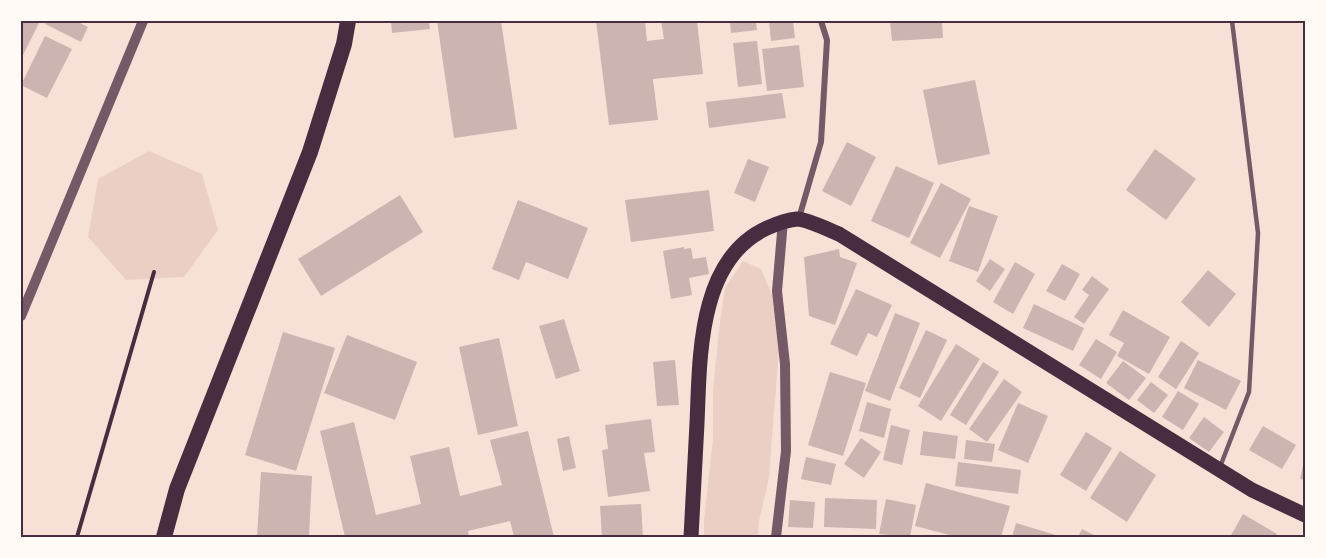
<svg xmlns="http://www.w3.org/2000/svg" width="1326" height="558" font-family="Commissioner,sans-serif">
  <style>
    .green { fill: #ebcfc5 }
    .building { fill: #ccb4b1 }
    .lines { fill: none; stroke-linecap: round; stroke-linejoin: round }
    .path { stroke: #4a2c40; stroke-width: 4 }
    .service { stroke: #755966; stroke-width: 4.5 }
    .minor { stroke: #755966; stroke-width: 6 }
    .tertiary { stroke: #755966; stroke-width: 10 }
    .primary { stroke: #4a2c40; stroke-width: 15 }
    .trunk { stroke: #4a2c40; stroke-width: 16 }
    .neatline { fill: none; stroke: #4a2c40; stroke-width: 2 }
  </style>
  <rect width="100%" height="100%" fill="#f7e1d7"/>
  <path class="green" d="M 149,151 L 202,174 L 218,230 L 184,277 L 126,280 L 88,237 L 98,179 Z
    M 743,261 L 761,269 L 772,295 L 779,349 L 769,478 L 759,521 L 758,537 L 704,537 L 704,520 L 713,438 L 713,389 L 720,322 L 725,288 Z"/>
  <path class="building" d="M 21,21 L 40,21 L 21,59 Z
    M 47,21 L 76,21 L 88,27 L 81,42 L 45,24 Z
    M 391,21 L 429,21 L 430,29 L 392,33 Z
    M 437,21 L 501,21 L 517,129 L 454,138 Z
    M 596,21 L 645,21 L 647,41 L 664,39 L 661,21 L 697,21 L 703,74 L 653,79 L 658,120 L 609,125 Z
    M 730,21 L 756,21 L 757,30 L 731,33 Z
    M 769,21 L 793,21 L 795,38 L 771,41 Z
    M 890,21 L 942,21 L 943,38 L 892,41 Z
    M 45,36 L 72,49 L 47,98 L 21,85 Z
    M 757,41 L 762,84 L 738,87 L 733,43 Z
    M 799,45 L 804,87 L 767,91 L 762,49 Z
    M 975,80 L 990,154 L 938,165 L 923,90 Z
    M 782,93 L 786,118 L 709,128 L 706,102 Z
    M 847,142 L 876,157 L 851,206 L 822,191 Z
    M 1155,149 L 1196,179 L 1166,220 L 1126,190 Z
    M 748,159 L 769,167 L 755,202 L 734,193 Z
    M 896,166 L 934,183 L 909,238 L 871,221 Z
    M 941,183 L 971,199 L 940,258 L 910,243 Z
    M 709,190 L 714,231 L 631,242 L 625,200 Z
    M 400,195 L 423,232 L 321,296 L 298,259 Z
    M 518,200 L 588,228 L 568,279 L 526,262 L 519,280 L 492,269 Z
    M 969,206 L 998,216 L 978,272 L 949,261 Z
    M 684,247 L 684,249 L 691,248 L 693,259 L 706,257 L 709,274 L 689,278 L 692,295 L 671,299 L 663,251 Z
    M 839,249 L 840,257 L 857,263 L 835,325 L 809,316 L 804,257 Z
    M 990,259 L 1005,269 L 990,291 L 976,281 Z
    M 1015,262 L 1035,274 L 1013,314 L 993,302 Z
    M 1062,264 L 1080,274 L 1065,301 L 1046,291 Z
    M 1208,270 L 1236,294 L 1209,327 L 1181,302 Z
    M 1092,276 L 1109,289 L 1084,324 L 1074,317 L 1089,295 L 1082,290 Z
    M 856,289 L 892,305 L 877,337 L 868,333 L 857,356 L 830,344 Z
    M 1034,304 L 1084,328 L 1073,351 L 1023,328 Z
    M 1123,310 L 1170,337 L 1149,374 L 1117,356 L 1124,343 L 1109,335 Z
    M 895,313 L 920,323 L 890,401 L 865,391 Z
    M 564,319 L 580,371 L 556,379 L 539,326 Z
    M 926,330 L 947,340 L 920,398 L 899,388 Z
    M 283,332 L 335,348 L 296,471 L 245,455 Z
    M 347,335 L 417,362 L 395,420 L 324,393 Z
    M 499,338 L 518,426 L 478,435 L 459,347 Z
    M 1096,339 L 1117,352 L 1101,379 L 1079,365 Z
    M 1181,341 L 1199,353 L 1176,389 L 1158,377 Z
    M 956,344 L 980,359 L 941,421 L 918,406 Z
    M 675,360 L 679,405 L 657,406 L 653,362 Z
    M 1198,360 L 1241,381 L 1226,410 L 1184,388 Z
    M 1123,361 L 1146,378 L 1129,400 L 1106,383 Z
    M 983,362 L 999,372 L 966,425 L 950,415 Z
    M 830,372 L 866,383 L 843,456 L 808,445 Z
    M 1004,379 L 1022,392 L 987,442 L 969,429 Z
    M 1151,382 L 1168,395 L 1154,413 L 1137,400 Z
    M 1178,391 L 1199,404 L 1183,430 L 1162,417 Z
    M 867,402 L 891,409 L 884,438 L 859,431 Z
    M 1018,403 L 1048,416 L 1028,463 L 998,450 Z
    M 1204,417 L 1224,432 L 1209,452 L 1189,438 Z
    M 651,419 L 655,452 L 644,453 L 650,491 L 608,497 L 602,450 L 608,449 L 605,425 Z
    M 354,422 L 376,515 L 421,504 L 410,456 L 449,447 L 460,496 L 502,485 L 490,440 L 528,431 L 554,537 L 514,537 L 510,521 L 468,531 L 469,537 L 345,537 L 320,431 Z
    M 891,425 L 910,430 L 902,465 L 883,460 Z
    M 1263,426 L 1296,445 L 1282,469 L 1249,450 Z
    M 923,431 L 958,436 L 955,459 L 920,455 Z
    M 1086,432 L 1112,448 L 1086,491 L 1060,475 Z
    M 569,436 L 576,468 L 563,471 L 557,439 Z
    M 861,438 L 881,452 L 864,478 L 844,464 Z
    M 966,440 L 995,444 L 992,462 L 964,459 Z
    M 1120,451 L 1156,475 L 1127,522 L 1090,498 Z
    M 806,457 L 836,464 L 831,485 L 801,479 Z
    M 1304,460 L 1305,460 L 1305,480 L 1300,479 Z
    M 958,462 L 1021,470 L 1018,494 L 955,486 Z
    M 261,472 L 312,476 L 309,537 L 257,537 Z
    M 926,483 L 1010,506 L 1001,537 L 957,537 L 915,526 Z
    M 825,498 L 877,500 L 876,529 L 824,527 Z
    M 886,499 L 916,505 L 910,537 L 879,534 Z
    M 790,500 L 815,502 L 813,528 L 788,527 Z
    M 641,504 L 643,537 L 602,537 L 600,506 Z
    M 1243,514 L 1277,534 L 1275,537 L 1230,537 Z
    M 1016,523 L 1059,536 L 1059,537 L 1012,537 Z
    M 1082,529 L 1098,537 L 1078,537 Z"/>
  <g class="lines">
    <path class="path" d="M 77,537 L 154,272"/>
    <path class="service" d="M 1220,467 L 1249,392 L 1258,233 L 1232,21"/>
    <path class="minor" d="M 799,218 L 821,142 L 827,40 L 821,21"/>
    <path class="tertiary" d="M 21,316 L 143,21
      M 776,537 L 786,451 L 785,364 L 777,291 L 783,221"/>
    <path class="primary" d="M 691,537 C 693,499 695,461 697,423 C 700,359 697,260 767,228 C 776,224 786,220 797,219 C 807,219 829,230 839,234 L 1252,490 L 1305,515"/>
    <path class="trunk" d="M 164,537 L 177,489 L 310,152 L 344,44 L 348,21"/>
  </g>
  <rect width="1326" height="558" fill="none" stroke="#fffaf5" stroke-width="45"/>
  <rect x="22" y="22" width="1282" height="514" class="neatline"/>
</svg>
